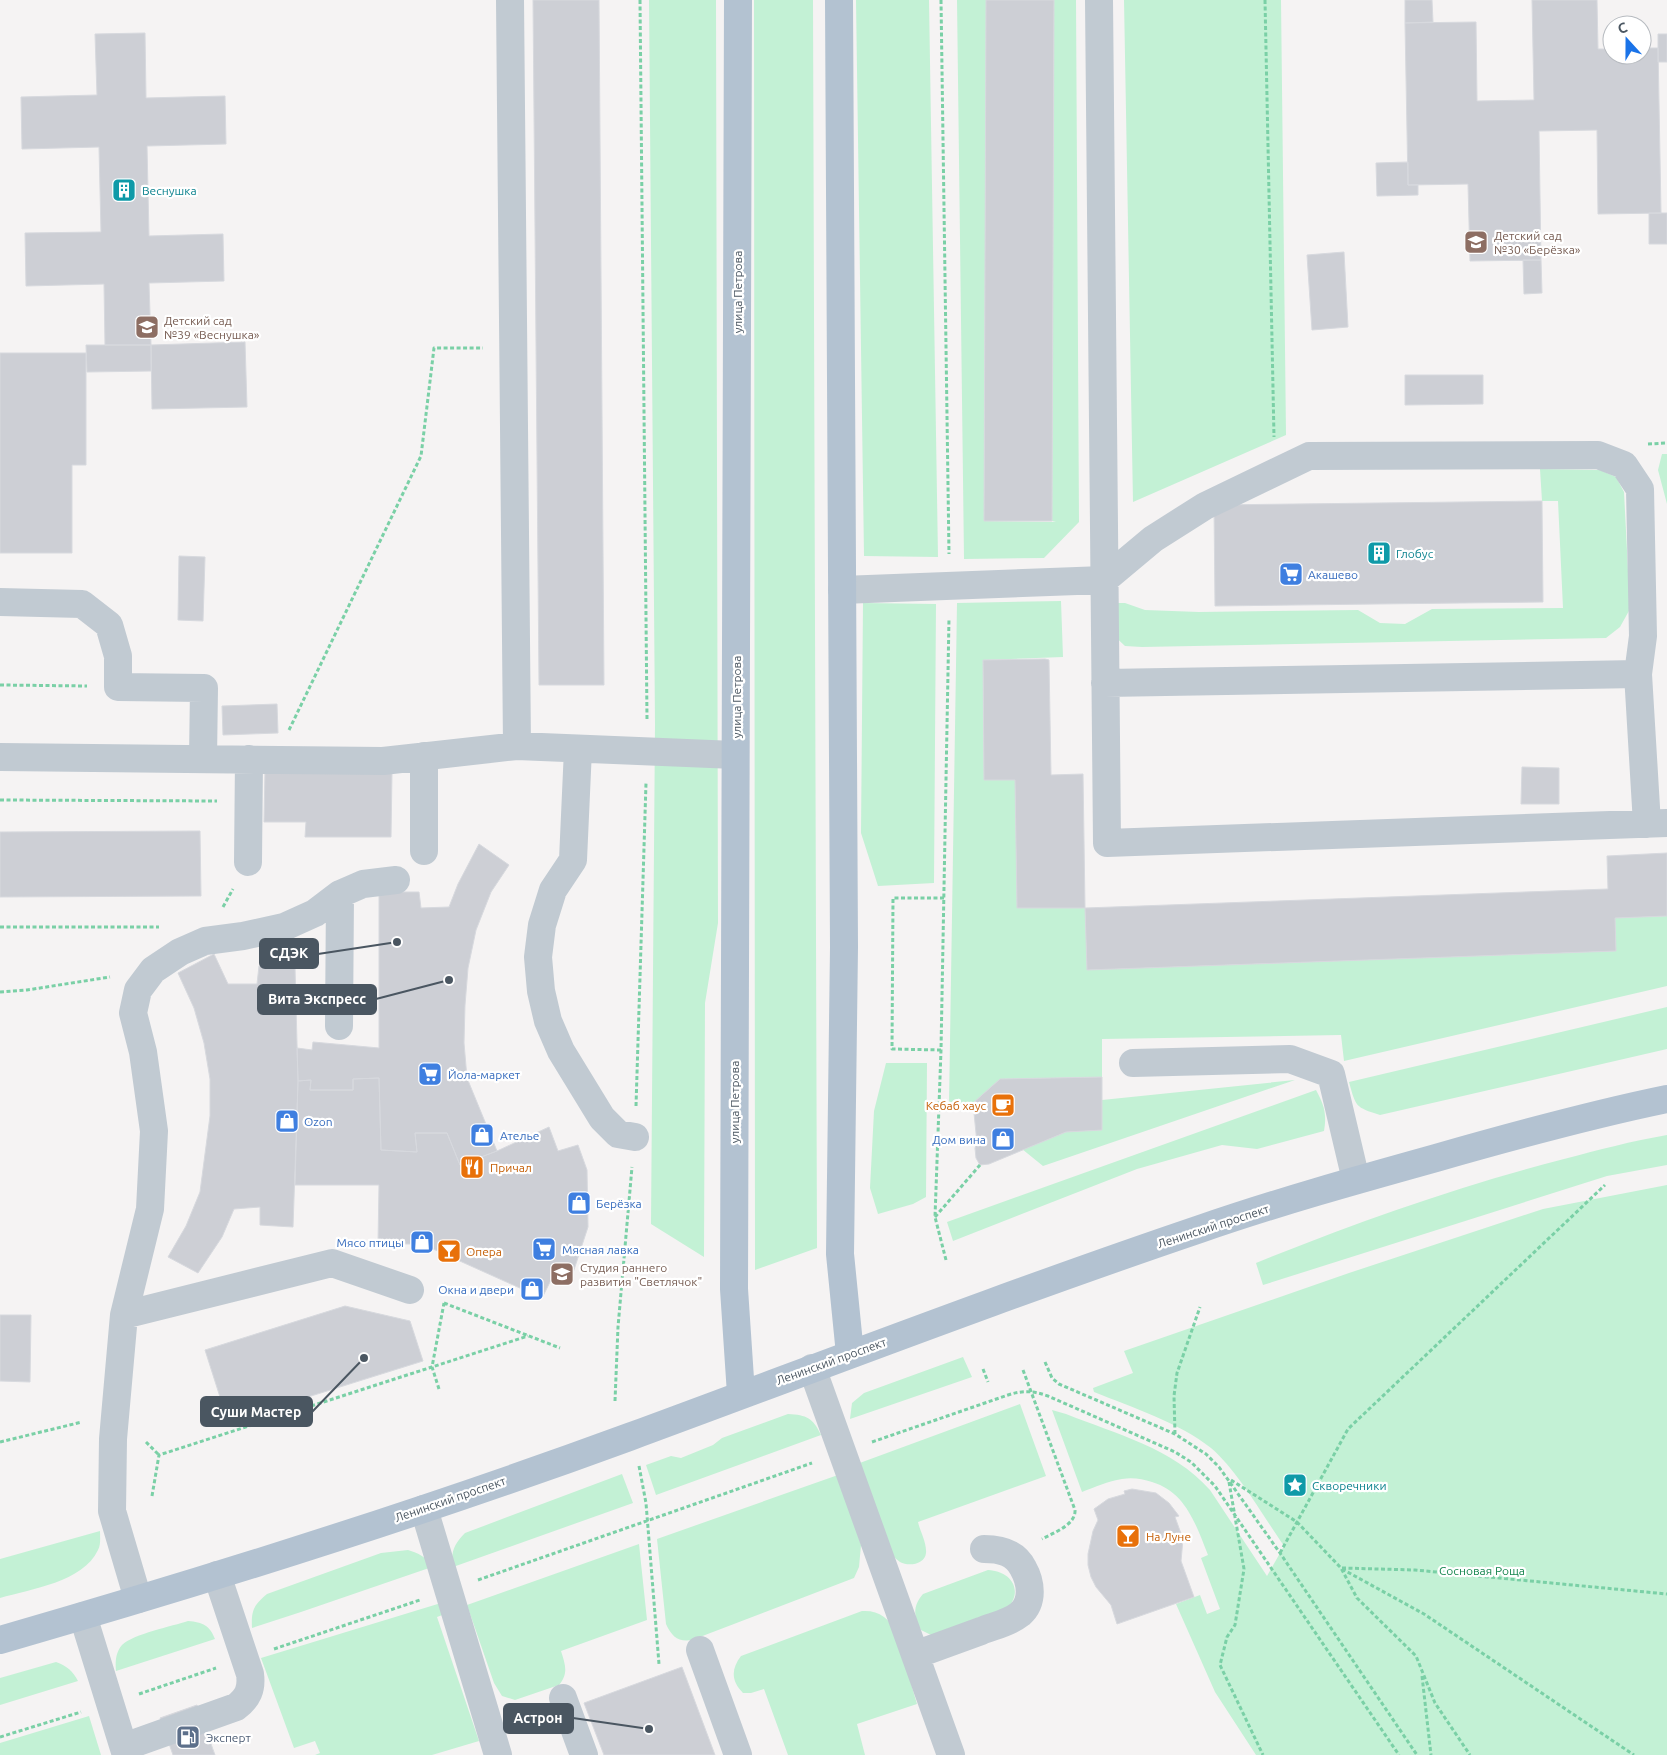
<svg xmlns="http://www.w3.org/2000/svg" width="1667" height="1755" font-family="Ubuntu,sans-serif">
  <style>
    .green { fill: #c3f1d5 }
    .building { fill: #cdcfd5; stroke: #d7d9de }
    .lines { fill: none; stroke-linecap: round; stroke-linejoin: round }
    .path { stroke: #7ad0a6; stroke-width: 3; stroke-dasharray: 4 2.5; stroke-linecap: butt }
    .minor { stroke: #c1cad2; stroke-width: 28 }
    .major { stroke: #b3c2d1; stroke-width: 28 }
    .labels { text-anchor: middle; dominant-baseline: central; stroke-width: 4.5; stroke-linejoin: round; paint-order: stroke }
    .culture-label { font-size: 12px; fill: #0d838f; stroke: #fff; text-anchor: start }
    .education-label { font-size: 12px; fill: #785e54; stroke: #fff; text-anchor: start }
    .street-label { font-size: 12px; fill: #4a5661; stroke: #fff }
    .shop-label { font-size: 12px; fill: #366cbe; stroke: #fff; text-anchor: start }
    .food-label { font-size: 12px; fill: #c56008; stroke: #fff; text-anchor: start }
    .park-label { font-size: 12px; fill: #17864f; stroke: #fff }
    .service-label { font-size: 12px; fill: #4e5e75; stroke: #fff; text-anchor: start }
    .leader { fill: none; stroke: #4a5661; stroke-width: 2 }
    .callout-dot { fill: #4a5661; stroke: #fff; stroke-width: 2 }
    .callout { fill: #4a5661; stroke: #4a5661; stroke-width: 2 }
    .callout-label { font-size: 14px; text-anchor: middle; font-weight: bold; fill: #fff }
  </style>
  <rect width="100%" height="100%" fill="#f5f3f3"/>
  <path class="green" d="M 649,0 L 716,0 L 718,923 L 705,1003 L 704,1257 L 651,1224 L 655,724 Z
    M 754,0 L 813,0 L 817,1248 L 755,1270 Z
    M 856,0 L 929,0 L 938,557 L 864,556 Z
    M 957,0 L 986,0 L 984,521 L 1056,522 L 1052,521 L 1054,0 L 1076,0 L 1079,522 L 1044,558 L 964,559 Z
    M 1124,0 L 1281,0 L 1286,435 L 1133,502 Z
    M 1662,454 L 1667,454 L 1667,504 L 1658,470 Z
    M 1540,469 L 1600,470 L 1616,477 L 1624,492 L 1630,609 L 1620,627 L 1606,638 L 1142,647 L 1125,646 L 1108,630 L 1108,603 L 1125,603 L 1145,610 L 1199,612 L 1358,610 L 1380,623 L 1405,624 L 1432,609 L 1563,608 L 1558,501 L 1542,501 Z
    M 1061,601 L 1063,657 L 983,660 L 984,780 L 1015,780 L 1017,908 L 1085,908 L 1087,970 L 1616,951 L 1615,918 L 1667,916 L 1667,986 L 1344,1061 L 1341,1035 L 1102,1039 L 1102,1077 L 1000,1079 L 973,1103 L 949,1104 L 957,603 Z
    M 863,603 L 936,604 L 934,883 L 878,886 L 861,833 Z
    M 1667,1007 L 1667,1049 L 1380,1115 C 1355,1107 1356,1107 1349,1082 Z
    M 886,1063 L 927,1063 L 926,1197 L 913,1204 L 878,1214 L 870,1188 L 874,1111 Z
    M 1295,1080 L 1043,1166 L 1022,1149 L 1066,1132 L 1102,1130 L 1102,1100 Z
    M 1316,1090 C 1324,1105 1327,1113 1324,1131 L 1257,1149 L 1222,1145 L 1137,1169 L 953,1241 L 947,1222 Z
    M 1667,1135 L 1667,1165 L 1607,1176 L 1263,1285 L 1256,1263 C 1357,1222 1459,1186 1564,1159 C 1598,1150 1632,1141 1667,1135 Z
    M 1667,1185 L 1667,1755 L 1256,1755 L 1215,1692 L 1176,1604 L 1200,1595 L 1207,1614 L 1220,1609 L 1201,1558 L 1208,1555 C 1196,1525 1186,1492 1152,1482 C 1142,1479 1133,1477 1122,1479 C 1108,1481 1095,1487 1082,1492 L 1052,1410 L 1066,1414 C 1116,1434 1173,1448 1210,1490 L 1267,1576 L 1284,1546 C 1263,1516 1238,1471 1211,1448 C 1180,1423 1131,1407 1094,1392 L 1093,1388 L 1133,1373 L 1124,1351 L 1349,1273 L 1543,1209 Z
    M 963,1357 L 972,1377 L 850,1419 L 852,1403 L 864,1393 Z
    M 1020,1404 L 1046,1476 L 918,1522 C 920,1531 927,1543 926,1553 C 925,1564 909,1567 900,1562 C 897,1560 894,1557 892,1554 L 857,1464 Z
    M 788,1414 C 807,1415 813,1418 821,1435 L 656,1495 L 646,1465 L 671,1456 L 681,1458 L 713,1445 L 722,1438 Z
    M 622,1474 L 633,1503 L 453,1567 C 450,1552 455,1543 465,1533 Z
    M 838,1475 L 861,1545 L 859,1567 L 854,1578 L 692,1640 C 678,1642 672,1637 666,1624 L 657,1539 Z
    M 100,1531 C 100,1537 101,1545 98,1550 C 83,1582 31,1589 0,1598 L 0,1559 Z
    M 639,1544 L 647,1620 L 561,1651 C 565,1664 569,1673 559,1685 L 515,1700 L 502,1696 L 494,1683 L 467,1605 Z
    M 408,1550 C 418,1553 427,1557 432,1567 L 301,1612 L 252,1628 C 251,1610 254,1605 267,1594 L 381,1553 Z
    M 988,1570 C 1010,1571 1024,1589 1008,1608 L 931,1635 L 921,1630 C 913,1617 913,1605 923,1594 Z
    M 441,1603 L 445,1614 L 437,1617 L 479,1741 L 432,1755 L 315,1755 L 320,1753 L 315,1741 L 294,1748 L 261,1658 Z
    M 862,1611 C 879,1610 889,1618 896,1633 L 917,1704 L 857,1724 L 865,1755 L 788,1755 L 764,1689 L 751,1693 L 743,1693 C 731,1681 731,1669 741,1656 Z
    M 188,1621 C 203,1622 210,1626 215,1639 L 116,1671 C 115,1661 116,1652 122,1645 C 133,1634 173,1626 188,1621 Z
    M 56,1662 C 67,1666 73,1671 78,1681 L 0,1705 L 0,1678 Z
    M 89,1716 L 101,1755 L 0,1755 L 0,1743 Z"/>
  <path class="building" d="M 533,0 L 599,0 L 604,685 L 539,685 Z
    M 986,0 L 1054,0 L 1052,521 L 984,521 Z
    M 1405,0 L 1432,0 L 1433,22 L 1405,23 Z
    M 1532,0 L 1597,0 L 1598,49 L 1612,49 L 1612,55 L 1642,55 L 1642,48 L 1658,48 L 1661,213 L 1598,214 L 1597,130 L 1539,131 L 1541,260 L 1470,261 L 1468,184 L 1408,185 L 1405,23 L 1476,22 L 1477,101 L 1534,100 Z
    M 145,33 L 146,98 L 225,96 L 226,144 L 147,146 L 149,236 L 223,234 L 224,281 L 149,283 L 151,345 L 105,345 L 104,284 L 26,286 L 25,233 L 101,232 L 99,147 L 22,149 L 21,97 L 97,95 L 95,34 Z
    M 1658,34 L 1667,34 L 1667,62 L 1658,62 Z
    M 1408,162 L 1408,185 L 1418,185 L 1418,195 L 1377,196 L 1376,163 Z
    M 1649,213 L 1667,213 L 1667,244 L 1649,244 Z
    M 1344,252 L 1348,327 L 1312,330 L 1307,255 Z
    M 1523,260 L 1541,260 L 1542,293 L 1524,294 Z
    M 245,342 L 247,407 L 152,409 L 151,345 Z
    M 86,345 L 151,345 L 151,371 L 87,372 Z
    M 0,353 L 86,353 L 86,465 L 72,465 L 72,553 L 0,553 Z
    M 1405,375 L 1483,375 L 1483,404 L 1405,405 Z
    M 1542,501 L 1543,602 L 1215,606 L 1214,505 Z
    M 179,556 L 205,557 L 203,621 L 178,620 Z
    M 1045,659 L 1049,660 L 1051,775 L 1083,774 L 1085,908 L 1017,908 L 1015,780 L 984,780 L 983,660 Z
    M 277,704 L 278,733 L 223,735 L 222,706 Z
    M 1522,767 L 1559,768 L 1559,804 L 1521,804 Z
    M 265,771 L 392,772 L 391,837 L 305,837 L 306,822 L 264,822 Z
    M 200,831 L 201,896 L 0,897 L 0,832 Z
    M 479,844 L 509,865 L 491,892 L 476,930 L 468,968 L 465,1005 L 464,1043 L 467,1078 L 497,1151 L 460,1165 L 447,1133 L 415,1133 L 417,1152 L 381,1150 L 379,1078 L 353,1079 L 353,1090 L 310,1090 L 311,1080 L 298,1081 L 297,1048 L 312,1050 L 313,1042 L 379,1048 L 379,892 L 419,892 L 421,908 L 449,907 L 458,884 Z
    M 1667,853 L 1667,916 L 1615,918 L 1616,951 L 1087,970 L 1085,908 L 1608,889 L 1607,856 Z
    M 214,954 L 228,984 L 257,984 L 259,966 L 295,967 L 298,1081 L 293,1227 L 260,1225 L 260,1207 L 234,1209 L 222,1237 L 198,1273 L 168,1257 L 186,1226 L 200,1192 L 210,1116 L 210,1079 L 204,1043 L 194,1008 L 178,973 Z
    M 1102,1077 L 1102,1130 L 1066,1132 L 989,1164 L 980,1165 L 976,1158 L 975,1148 L 977,1143 L 973,1103 L 1000,1079 Z
    M 379,1078 L 381,1150 L 417,1152 L 415,1133 L 447,1133 L 460,1165 L 497,1151 L 549,1127 L 558,1151 L 578,1145 L 587,1170 L 588,1227 L 570,1282 L 553,1276 L 542,1298 L 422,1244 L 378,1244 L 379,1185 L 295,1185 L 298,1081 L 311,1080 L 310,1090 L 353,1090 L 353,1079 Z
    M 345,1306 L 410,1321 L 423,1361 L 228,1422 L 205,1350 Z
    M 0,1315 L 31,1315 L 30,1382 L 0,1381 Z
    M 1132,1489 L 1156,1493 L 1169,1503 L 1179,1516 L 1175,1517 L 1183,1539 L 1181,1561 L 1194,1597 L 1117,1624 L 1111,1605 L 1096,1587 L 1091,1577 L 1088,1565 L 1088,1554 L 1093,1531 L 1098,1520 L 1094,1509 L 1108,1499 L 1125,1494 L 1124,1491 Z
    M 682,1667 L 715,1755 L 604,1755 L 584,1703 Z
    M 197,1705 L 215,1755 L 173,1755 L 160,1718 Z"/>
  <g class="lines">
    <path class="path" d="M 640,0 L 647,719
      M 941,0 L 949,554
      M 1265,0 L 1274,437
      M 1648,444 L 1667,443
      M 0,685 L 87,686
      M 289,730 L 421,456 L 434,348 L 483,348
      M 0,800 L 217,801
      M 223,907 L 233,889
      M 0,927 L 159,927
      M 0,992 L 27,990 L 110,977
      M 941,1050 L 892,1049 L 893,898 L 944,898
      M 636,1106 L 646,783
      M 935,1217 L 980,1165
      M 946,1260 L 935,1217 L 941,1050 L 949,618
      M 444,1303 L 560,1348
      M 1045,1362 L 1052,1378 L 1059,1384 L 1175,1434 L 1206,1454 L 1219,1467 L 1280,1553 L 1417,1755
      M 983,1369 L 988,1382
      M 1023,1370 L 1075,1510 C 1076,1525 1053,1533 1042,1539
      M 439,1389 L 432,1367 L 528,1336
      M 615,1401 L 618,1327 L 632,1167
      M 1175,1434 L 1174,1396 L 1177,1373 L 1200,1307
      M 0,1442 L 82,1422
      M 146,1442 L 159,1455
      M 872,1442 L 1008,1395 C 1023,1390 1034,1391 1048,1396 L 1175,1452 L 1191,1462 L 1215,1486 L 1399,1755
      M 639,1466 L 646,1503 L 659,1664
      M 1231,1480 L 1297,1522 L 1341,1568 L 1357,1598 L 1416,1656 L 1435,1703 L 1470,1755
      M 1229,1482 L 1244,1569 L 1235,1625 L 1227,1637 L 1220,1665 L 1263,1755
      M 152,1496 L 159,1455 L 432,1367 L 444,1303
      M 1280,1553 L 1348,1429 L 1605,1185
      M 1342,1568 L 1415,1570 L 1667,1594
      M 1342,1569 L 1424,1614 L 1634,1755
      M 478,1580 L 812,1463
      M 274,1649 L 420,1600
      M 1422,1676 L 1431,1755
      M 139,1694 L 216,1668
      M 0,1737 L 81,1712"/>
    <path class="minor" d="M 510,0 L 517,746
      M 1099,0 L 1107,843 L 1667,823
      M 842,590 L 1104,580 L 1153,539 L 1205,506 L 1309,456 L 1598,455 L 1624,465 L 1640,489 L 1643,636 L 1638,674 L 1647,824
      M 0,602 L 82,604 L 109,625 L 118,656 L 118,687 L 204,688 L 203,759
      M 1105,683 L 1638,674
      M 578,749 L 573,860 L 553,890 L 542,925 L 538,957 L 541,991 L 548,1021 L 561,1051 L 602,1118 L 618,1134 L 635,1137
      M 424,756 L 424,851
      M 0,757 L 383,761 L 517,746 L 735,755
      M 248,862 L 249,759
      M 339,1026 L 340,894
      M 1133,1063 L 1290,1059 L 1331,1074 L 1356,1180
      M 124,1315 L 332,1263 L 410,1290
      M 812,1368 L 951,1755
      M 424,1509 L 498,1755
      M 138,1599 L 112,1511 L 113,1439 L 124,1315 L 150,1209 L 154,1131 L 143,1052 L 133,1013 L 138,990 L 153,970 L 180,952 L 205,941 L 243,936 L 284,927 L 315,913 L 340,894 L 363,884 L 396,880
      M 83,1616 L 126,1755
      M 700,1650 L 738,1755
      M 915,1655 C 937,1647 959,1639 981,1631 C 993,1626 1009,1623 1020,1614 C 1034,1602 1031,1582 1023,1568 C 1015,1552 1000,1549 984,1549
      M 563,1698 L 584,1755
      M 124,1747 L 236,1707 C 248,1698 252,1689 250,1674 L 217,1575"/>
    <path class="major" d="M 738,0 L 734,1289 L 741,1394
      M 839,0 L 844,947 L 840,1254 L 850,1354
      M 0,1640 C 212,1579 422,1513 629,1437 C 819,1367 1008,1294 1200,1229 C 1278,1202 1357,1180 1436,1158 C 1513,1136 1589,1115 1667,1099"/>
  </g>
  <defs>
    <g id="building-square" transform="scale(1.25)"><rect x="-9" y="-9" width="18" height="18" rx="4" fill="#0f9aa8" stroke="#fff"/><path d="M-4-6H4V6H1V3H-1V6H-4ZM-2.5-4.3h1.7v1.8h-1.7ZM.8-4.3h1.7v1.8H.8ZM-2.5-1h1.7V.8h-1.7ZM.8-1h1.7V.8H.8Z" fill="#fff"/></g>
    <g id="school-square" transform="scale(1.25)"><rect x="-9" y="-9" width="18" height="18" rx="4" fill="#8d6e63" stroke="#fff"/><path d="M0-5L7-2L0 1L-7-2ZM-4 1L0 2.5L4 1V4Q0 6-4 4Z" fill="#fff"/></g>
    <g id="supermarket-square" transform="scale(1.25)"><rect x="-9" y="-9" width="18" height="18" rx="4" fill="#3f7fe0" stroke="#fff"/><path d="M-6-5.5h2.5l.6 2H6L4.5 2H-2.5L-4.4-4H-6ZM-1.5 3.2a1.3 1.3 0 1 0 .1 0ZM3 3.2a1.3 1.3 0 1 0 .1 0Z" fill="#fff"/></g>
    <g id="cafe-square" transform="scale(1.25)"><rect x="-9" y="-9" width="18" height="18" rx="4" fill="#e8710a" stroke="#fff"/><path d="M-5.5-4.5H6V0H3Q3 3.5 0 3.5H-2.5Q-5.5 3.5-5.5 0ZM3-3.2v2h1.7v-2ZM-6 4.5H4V6H-6Z" fill="#fff"/></g>
    <g id="shop-square" transform="scale(1.25)"><rect x="-9" y="-9" width="18" height="18" rx="4" fill="#3f7fe0" stroke="#fff"/><path d="M-5-2.5h2.3a2.7 3.5 0 0 1 5.4 0H5L5.5 6h-11ZM-1.5-2.5h3a1.5 2.3 0 0 0-3 0Z" fill="#fff"/></g>
    <g id="restaurant-square" transform="scale(1.25)"><rect x="-9" y="-9" width="18" height="18" rx="4" fill="#e8710a" stroke="#fff"/><path d="M-5-6h1v4h1v-4h1v4h1v-4h1v5L-1.5 .5V6h-2V.5L-5-1ZM5-6V6H3V1.5H1.5Q1.5-4 5-6Z" fill="#fff"/></g>
    <g id="bar-square" transform="scale(1.25)"><rect x="-9" y="-9" width="18" height="18" rx="4" fill="#e8710a" stroke="#fff"/><path d="M-6-5H6L.8 .8V4.5H3.5V6h-7V4.5H-.8V.8Z" fill="#fff"/></g>
    <g id="sight-square" transform="scale(1.25)"><rect x="-9" y="-9" width="18" height="18" rx="4" fill="#0f9aa8" stroke="#fff"/><path d="M0-6L1.8-2.2L6-1.7L2.9 1.2L3.7 5.4L0 3.3L-3.7 5.4L-2.9 1.2L-6-1.7L-1.8-2.2Z" fill="#fff"/></g>
    <g id="fuel-square" transform="scale(1.25)"><rect x="-9" y="-9" width="18" height="18" rx="4" fill="#5c6f8a" stroke="#fff"/><path d="M-5.5-6h7V0h2V4h1.3V-2.5L3-4.5l.8-.8L6-3V5H2.5V1h-1V6h-7ZM-4.2-4.7v3.2H.2V-4.7Z" fill="#fff"/></g>
  </defs>
  <g fill-rule="evenodd">
    <use href="#building-square" x="124" y="190"/>
    <use href="#school-square" x="1476" y="242"/>
    <use href="#school-square" x="147" y="327"/>
    <use href="#building-square" x="1379" y="553"/>
    <use href="#supermarket-square" x="1291" y="574"/>
    <use href="#supermarket-square" x="430" y="1074"/>
    <use href="#cafe-square" x="1003" y="1105"/>
    <use href="#shop-square" x="287" y="1121"/>
    <use href="#shop-square" x="482" y="1135"/>
    <use href="#shop-square" x="1003" y="1139"/>
    <use href="#restaurant-square" x="472" y="1167"/>
    <use href="#shop-square" x="579" y="1203"/>
    <use href="#shop-square" x="422" y="1242"/>
    <use href="#supermarket-square" x="544" y="1249"/>
    <use href="#bar-square" x="449" y="1251"/>
    <use href="#school-square" x="562" y="1274"/>
    <use href="#shop-square" x="532" y="1289"/>
    <use href="#sight-square" x="1295" y="1485"/>
    <use href="#bar-square" x="1128" y="1536"/>
    <use href="#fuel-square" x="188" y="1737"/>
  </g>
  <g class="labels">
    <g class="culture-label">
      <text x="142" y="190">Веснушка</text>
      <text x="1396" y="553">Глобус</text>
      <text x="1312" y="1485">Скворечники</text>
    </g>
    <g class="education-label">
      <text x="1494" y="235">Детский сад<tspan x="1494" dy="14">№30 «Берёзка»</tspan></text>
      <text x="164" y="320">Детский сад<tspan x="164" dy="14">№39 «Веснушка»</tspan></text>
      <text x="580" y="1267">Студия раннего<tspan x="580" dy="14">развития "Светлячок"</tspan></text>
    </g>
    <g class="street-label">
      <text transform="translate(737 292) rotate(-90)">улица Петрова</text>
      <text transform="translate(736 697) rotate(-90)">улица Петрова</text>
      <text transform="translate(734 1102) rotate(-90)">улица Петрова</text>
      <text transform="translate(1213 1226) rotate(-18)">Ленинский проспект</text>
      <text transform="translate(831 1361) rotate(-20)">Ленинский проспект</text>
      <text transform="translate(450 1499) rotate(-19)">Ленинский проспект</text>
    </g>
    <g class="shop-label">
      <text x="1308" y="574">Акашево</text>
      <text x="448" y="1074">Йола-маркет</text>
      <text x="304" y="1121">Ozon</text>
      <text x="500" y="1135">Ателье</text>
      <text x="986" y="1139" text-anchor="end">Дом вина</text>
      <text x="596" y="1203">Берёзка</text>
      <text x="404" y="1242" text-anchor="end">Мясо птицы</text>
      <text x="562" y="1249">Мясная лавка</text>
      <text x="514" y="1289" text-anchor="end">Окна и двери</text>
    </g>
    <g class="food-label">
      <text x="986" y="1105" text-anchor="end">Кебаб хаус</text>
      <text x="490" y="1167">Причал</text>
      <text x="466" y="1251">Опера</text>
      <text x="1146" y="1536">На Луне</text>
    </g>
    <g class="park-label">
      <text x="1482" y="1570">Сосновая Роща</text>
    </g>
    <g class="service-label">
      <text x="206" y="1737">Эксперт</text>
    </g>
  </g>
  <path class="leader" d="M397 942L318 954M449 980L376 999M364 1358L312 1412M649 1729L573 1718"/>
  <g class="callout-dot">
    <circle cx="397" cy="942" r="5"/>
    <circle cx="449" cy="980" r="5"/>
    <circle cx="364" cy="1358" r="5"/>
    <circle cx="649" cy="1729" r="5"/>
  </g>
  <g class="callout">
    <rect x="260" y="939" width="58" height="29" rx="5"/>
    <rect x="258" y="985" width="118" height="29" rx="5"/>
    <rect x="201" y="1397" width="111" height="29" rx="5"/>
    <rect x="504" y="1704" width="69" height="29" rx="5"/>
  </g>
  <g class="callout-label">
    <text x="289" y="958">СДЭК</text>
    <text x="317" y="1004">Вита Экспресс</text>
    <text x="256" y="1417">Суши Мастер</text>
    <text x="538" y="1723">Астрон</text>
  </g>
  <g transform="translate(1627 40) rotate(339)"><circle r="24" fill="#ffffff" stroke="#b7bbc0"/>
  <path d="M0-4L9 19L0 12L-9 19Z" fill="#1a73e8"/>
  <text y="-8" font-size="14" font-weight="bold" text-anchor="middle" fill="#4a5661">С</text>
  </g>
</svg>
